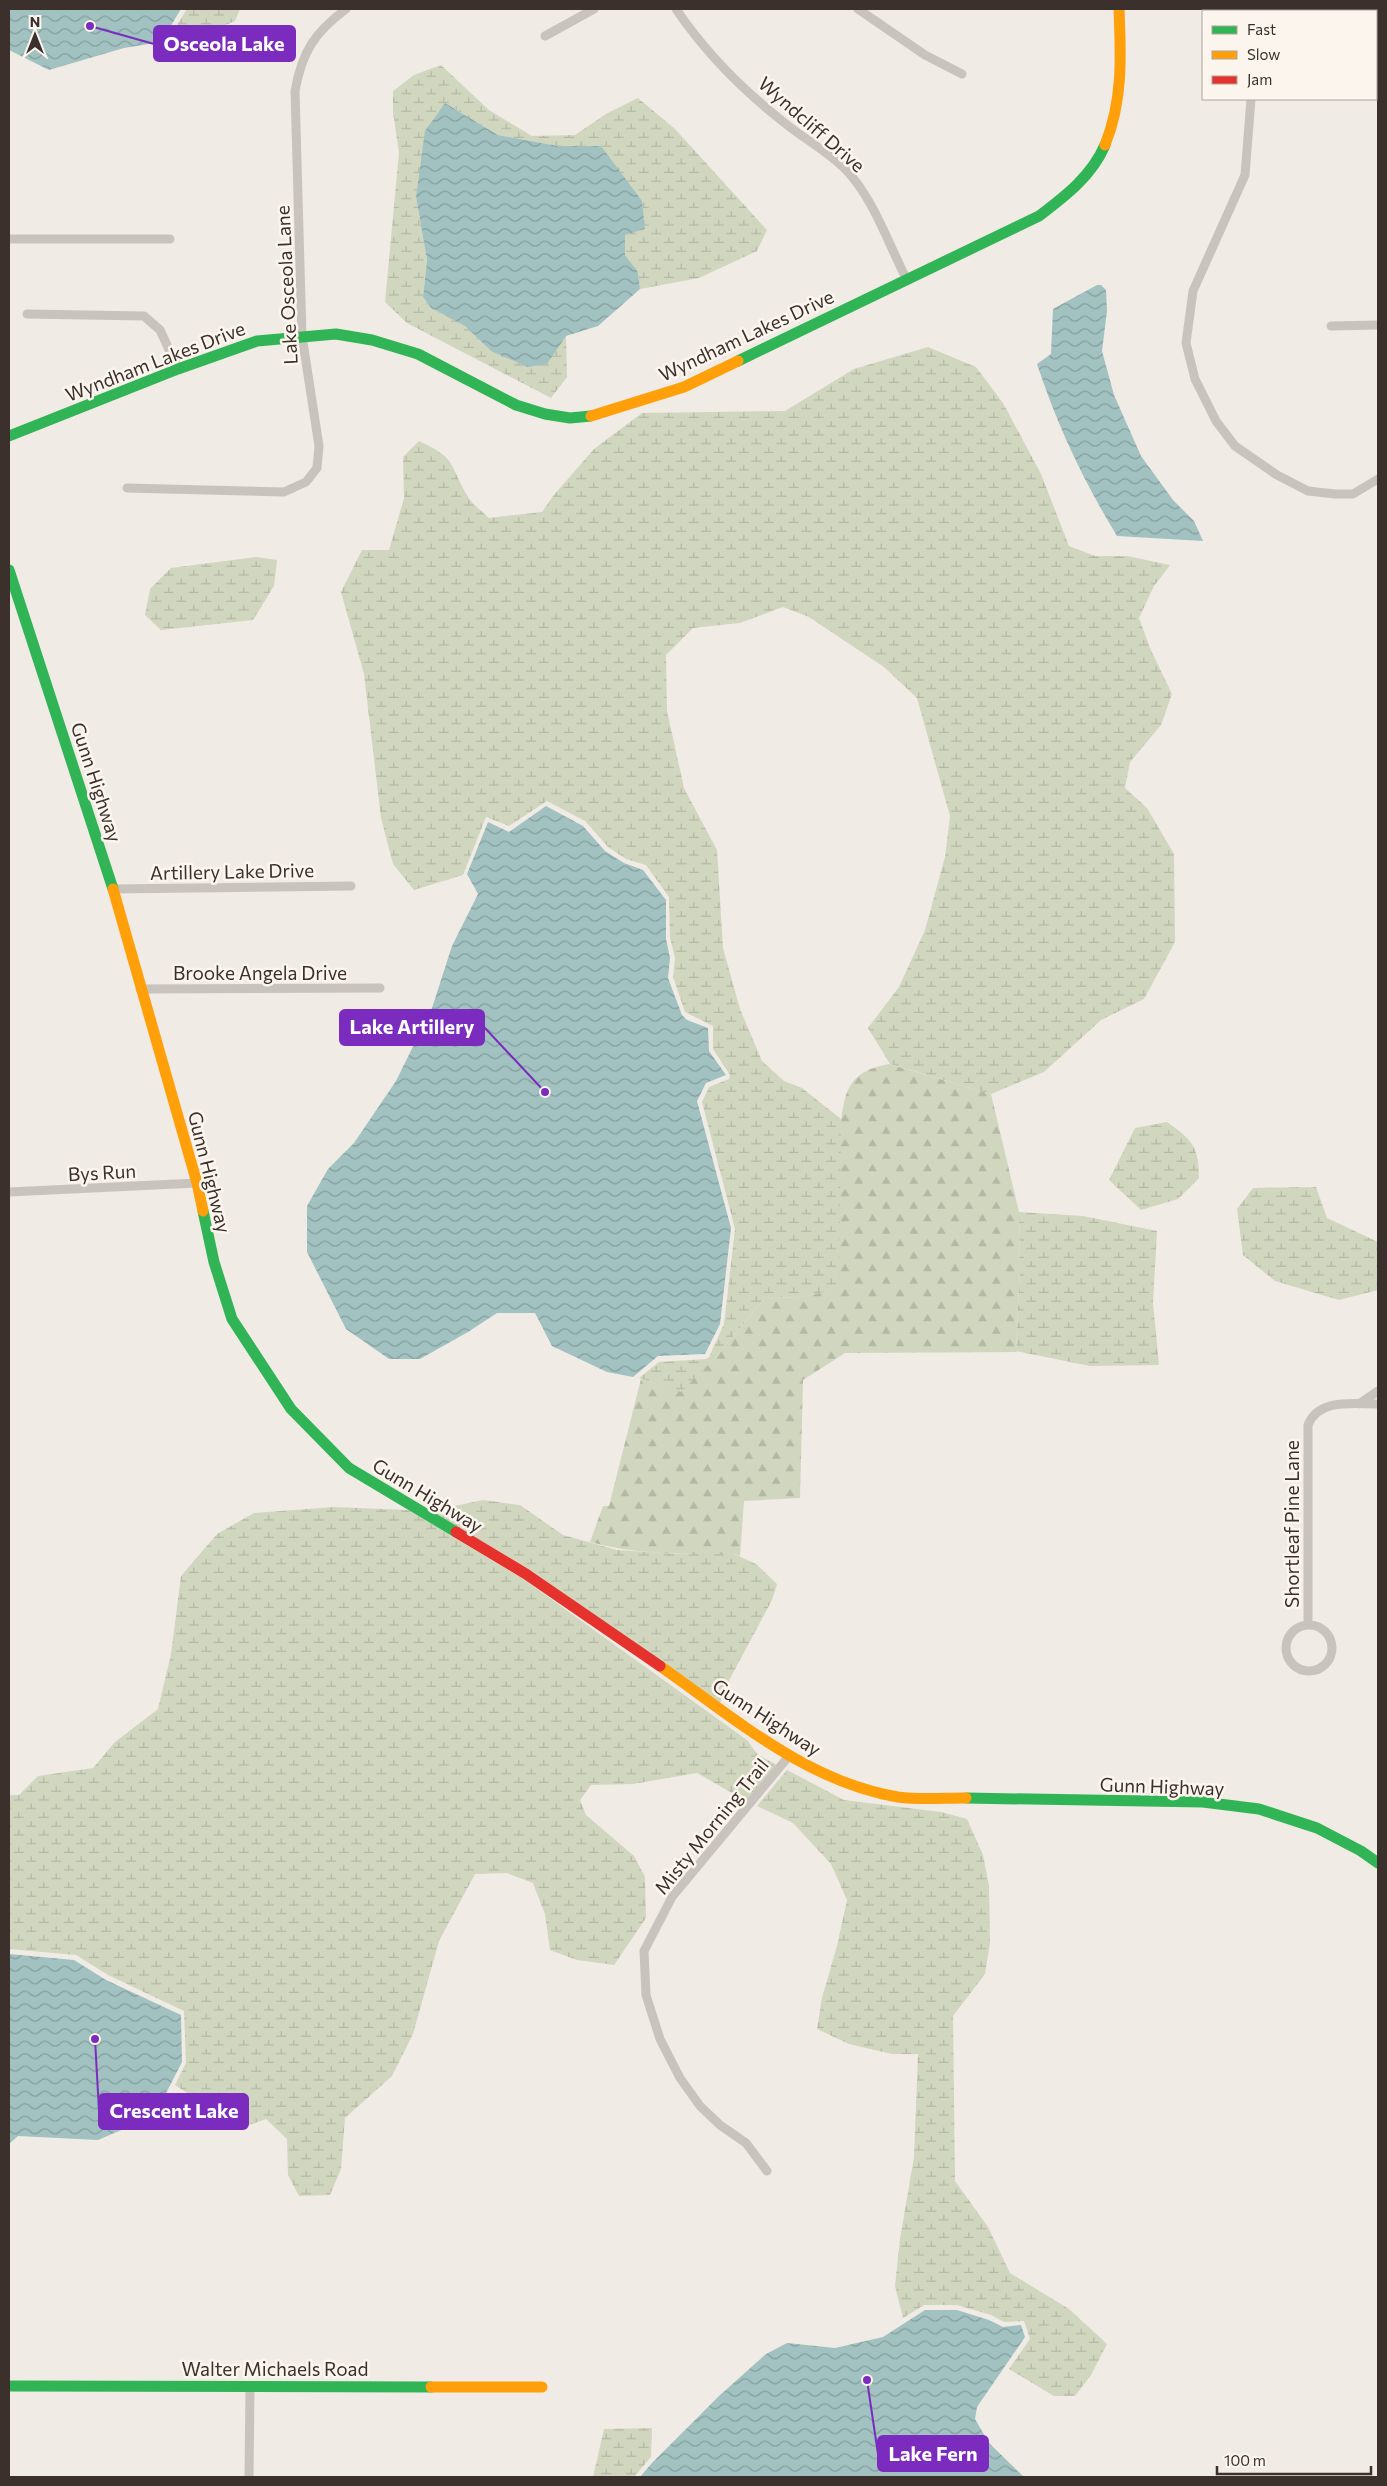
<svg xmlns="http://www.w3.org/2000/svg" width="1387" height="2486" font-family="Commissioner,sans-serif">
  <style>
    .forest { fill: url(#forest-firs) }
    .wetland { fill: url(#wetland-marsh) }
    .water { fill: url(#water-waves) }
    .lines { fill: none; stroke-linecap: round; stroke-linejoin: round }
    .street { stroke: #c9c3be; stroke-width: 9 }
    .fast { stroke: #30b455; stroke-width: 11 }
    .slow { stroke: #ff9f0a; stroke-width: 11 }
    .jam { stroke: #e5322d; stroke-width: 11 }
    .labels { text-anchor: middle; dominant-baseline: central; stroke-width: 5; stroke-linejoin: round; paint-order: stroke }
    .street-label { font-size: 19px; fill: #3b302b; stroke: #fbf5ee }
    .leader { fill: none; stroke: #7b2cbf; stroke-width: 2 }
    .callout-dot { fill: #7b2cbf; stroke: #fbf5ee; stroke-width: 2 }
    .callout { fill: #7b2cbf; stroke: #7b2cbf; stroke-width: 2 }
    .callout-label { font-size: 20px; text-anchor: middle; font-weight: bold; fill: #fff }
  </style>
  <defs>
    <pattern id="forest-firs" width="22" height="20" patternUnits="userSpaceOnUse" patternTransform="scale(1.25)"><rect width="22" height="20" fill="#d1d6bf"/><path d="M5 1l3.5 6h-7zM16 11l3.5 6h-7z" fill="#b4b8a4"/></pattern>
    <pattern id="wetland-marsh" width="20" height="14" patternUnits="userSpaceOnUse" patternTransform="scale(1.25)"><rect width="20" height="14" fill="#d1d6bf"/><path d="M1 5h8M5 5V1M11 12h8M15 12V8" fill="none" stroke="#b4b8a4"/></pattern>
    <pattern id="water-waves" width="16" height="10" patternUnits="userSpaceOnUse" patternTransform="scale(1.25)"><rect width="16" height="10" fill="#a1c2c1"/><path d="M0 5q4-4 8 0t8 0" fill="none" stroke="#849e9d"/></pattern>
  </defs>
  <rect width="100%" height="100%" fill="#f0ebe5"/>
  <path class="forest" d="M 889,1064 L 991,1094 L 1019,1212 L 1020,1268 L 1016,1351 L 1018,1352 L 845,1353 L 803,1380 L 800,1498 L 744,1501 L 740,1556 L 734,1554 C 686,1554 637,1555 590,1542 L 603,1506 L 609,1506 L 641,1379 L 681,1391 L 713,1360 L 765,1298 L 802,1297 L 823,1292 L 839,1296 C 837,1260 833,1114 849,1088 C 859,1071 871,1068 889,1064 Z"/>
  <path class="wetland" d="M 187,9 L 240,9 L 235,21 L 198,37 L 167,41 Z
    M 441,65 L 489,110 L 532,136 L 575,135 L 606,114 L 638,98 L 675,129 L 767,230 L 757,251 L 699,278 L 640,289 L 638,272 L 625,255 L 625,235 L 644,229 L 601,146 L 558,146 L 498,135 L 445,103 L 416,197 L 427,260 L 423,297 L 431,308 L 465,326 L 491,351 L 566,336 L 567,377 L 551,398 L 407,323 L 385,302 L 399,153 L 393,112 L 393,91 L 414,75 Z
    M 928,347 L 976,367 L 1003,403 L 1041,474 L 1069,546 L 1095,556 L 1127,556 L 1170,565 L 1154,586 L 1139,618 L 1150,648 L 1172,694 L 1161,725 L 1130,762 L 1125,788 L 1147,808 L 1174,854 L 1175,942 L 1144,999 L 1101,1020 L 1044,1072 L 991,1094 L 890,1064 L 868,1028 L 899,987 L 925,930 L 945,857 L 950,816 L 917,698 L 884,667 L 809,617 L 783,607 L 740,623 L 693,628 L 666,655 L 667,711 L 684,788 L 717,850 L 723,948 L 740,1009 L 762,1061 L 784,1081 L 802,1088 L 841,1119 L 839,1297 L 823,1292 L 802,1297 L 765,1298 L 713,1360 L 681,1392 L 639,1378 L 659,1362 L 706,1359 L 709,1357 L 724,1324 L 735,1229 L 702,1102 L 709,1087 L 729,1079 L 730,1075 L 713,1049 L 713,1026 L 685,1012 L 673,977 L 675,958 L 670,938 L 669,897 L 646,865 L 626,859 L 608,847 L 585,821 L 547,801 L 509,826 L 486,817 L 463,875 L 414,890 L 393,864 L 381,818 L 364,674 L 341,592 L 362,550 L 389,550 L 404,498 L 403,457 L 419,441 C 457,459 448,462 467,495 C 471,504 482,511 489,518 L 542,512 L 553,496 L 594,449 L 642,413 L 785,411 L 854,369 Z
    M 256,557 L 277,560 L 274,586 L 253,620 L 161,630 L 145,615 L 150,589 L 171,568 Z
    M 1167,1122 C 1192,1140 1199,1146 1199,1178 L 1178,1199 L 1141,1210 L 1109,1180 L 1135,1128 Z
    M 1316,1187 L 1327,1218 L 1378,1242 L 1378,1290 L 1339,1300 L 1275,1281 L 1243,1255 L 1237,1209 L 1253,1188 Z
    M 1019,1212 L 1083,1216 L 1157,1231 L 1153,1303 L 1159,1365 L 1090,1366 L 1016,1351 L 1020,1268 Z
    M 483,1500 L 520,1505 L 563,1535 L 617,1550 L 681,1554 L 734,1554 L 756,1564 L 777,1584 L 772,1600 L 725,1688 L 720,1703 L 529,1569 L 431,1511 Z
    M 334,1507 L 408,1510 L 523,1579 L 747,1740 L 758,1755 L 777,1765 L 746,1801 L 697,1773 L 633,1784 L 591,1785 L 580,1800 L 586,1815 L 634,1856 L 645,1877 L 646,1918 L 614,1965 L 577,1960 L 550,1950 L 545,1914 L 533,1883 L 507,1873 L 475,1874 L 439,1941 L 413,2034 L 392,2076 L 345,2118 L 341,2169 L 330,2195 L 299,2196 L 288,2175 L 287,2139 L 266,2119 L 241,2128 L 175,2085 L 186,2063 L 184,2011 L 108,1975 L 76,1955 L 9,1949 L 9,1795 L 19,1795 L 38,1776 L 93,1768 L 115,1742 L 158,1709 L 171,1654 L 181,1576 L 217,1534 L 254,1513 Z
    M 787,1770 L 844,1800 L 941,1812 L 967,1819 L 983,1855 L 989,1886 L 990,1943 L 985,1974 L 953,2016 L 955,2181 L 988,2227 L 1010,2273 L 1069,2309 L 1107,2344 L 1091,2375 L 1075,2396 L 1054,2396 L 1009,2369 L 1030,2339 L 1024,2321 L 1004,2322 L 991,2315 L 957,2305 L 924,2305 L 903,2318 L 895,2286 L 900,2239 L 914,2157 L 918,2054 L 892,2054 L 849,2044 L 817,2029 L 822,1998 L 837,1946 L 847,1900 L 831,1864 L 793,1823 L 757,1806 Z
    M 652,2428 L 651,2457 L 634,2477 L 593,2477 L 604,2429 Z"/>
  <path class="water" d="M 9,9 L 181,9 L 161,42 L 124,48 L 49,70 L 9,50 Z
    M 445,103 L 498,135 L 558,146 L 601,146 L 642,201 L 645,229 L 625,235 L 625,255 L 638,272 L 640,289 L 598,326 L 566,336 L 547,364 L 528,367 L 491,351 L 465,326 L 431,308 L 423,297 L 427,260 L 416,197 L 425,131 Z
    M 1097,285 L 1101,285 L 1106,290 L 1107,311 L 1102,351 L 1114,395 L 1141,456 L 1173,500 L 1194,521 L 1203,541 L 1117,536 C 1084,482 1057,425 1037,364 L 1051,354 L 1053,309 Z
    M 546,806 L 583,826 L 605,851 L 624,863 L 643,870 L 666,900 L 666,939 L 670,958 L 668,978 L 682,1015 L 687,1020 L 708,1028 L 709,1051 L 726,1075 L 706,1083 L 697,1101 L 731,1228 L 720,1324 L 705,1354 L 658,1356 L 633,1377 L 607,1372 L 552,1346 L 535,1313 L 497,1313 L 468,1332 L 420,1359 L 389,1359 L 346,1329 L 307,1252 L 307,1206 L 328,1169 L 354,1143 L 396,1081 L 432,1008 L 452,946 L 478,894 L 467,874 L 488,822 L 509,832 Z
    M 9,1954 L 74,1960 L 106,1980 L 181,2015 L 182,2062 L 161,2103 L 135,2124 L 98,2140 L 18,2136 L 9,2144 Z
    M 925,2310 L 957,2310 L 989,2320 L 1003,2327 L 1021,2325 L 1025,2337 L 977,2407 L 975,2419 L 989,2443 L 1024,2477 L 640,2477 L 651,2464 L 719,2396 L 766,2354 L 787,2343 L 835,2348 L 883,2337 Z"/>
  <g class="lines">
    <path class="street" d="M 676,9 C 705,52 745,92 786,124 C 806,140 830,153 847,171 C 874,200 888,243 906,278
      M 858,9 L 925,55 L 962,74
      M 1252,9 L 1252,11
      M 1376,9 L 1378,70
      M 545,36 L 594,9
      M 1251,99 L 1245,175 L 1193,291 L 1186,343 L 1195,379 L 1216,421 L 1235,446 L 1277,475 L 1308,491 L 1335,494 L 1353,494 L 1378,479
      M 9,239 L 170,239
      M 27,314 L 144,316 L 160,330 L 178,369
      M 1331,326 L 1378,325
      M 127,488 L 284,492 L 306,482 L 317,468 L 319,446 L 302,336 L 295,91 C 302,52 314,33 346,9
      M 113,889 L 351,886
      M 140,989 L 380,988
      M 9,1192 L 197,1183
      M 1359,1404 L 1378,1391
      M1286 1648a23 23 0 1 1 46 0a23 23 0 1 1-46 0Z
      M 1308,1625 L 1308,1425 C 1319,1398 1353,1404 1378,1404
      M 767,2171 L 746,2143 L 720,2125 L 700,2106 L 680,2078 L 660,2039 L 646,1995 L 644,1951 L 672,1897 L 789,1756
      M 249,2477 L 250,2387"/>
    <path class="fast" d="M 738,361 L 1039,216 C 1064,197 1092,176 1105,145
      M 9,436 L 178,369 L 257,341 L 336,334 L 372,340 L 418,354 L 516,405 L 545,414 L 570,418 L 591,416
      M 9,570 L 113,889
      M 203,1211 L 214,1262 L 232,1319 L 291,1409 L 349,1468 L 456,1532
      M 966,1798 L 1203,1802 L 1259,1809 L 1317,1828 L 1361,1851 L 1378,1863
      M 9,2386 L 431,2387"/>
    <path class="slow" d="M 1105,145 C 1123,101 1121,56 1119,9
      M 591,416 L 684,387 L 738,361
      M 113,889 L 197,1183 L 203,1211
      M 660,1666 C 733,1717 807,1782 898,1797 C 920,1800 944,1798 966,1798
      M 431,2387 L 542,2387"/>
    <path class="jam" d="M 456,1532 L 526,1574 L 660,1666"/>
  </g>
  <g class="labels">
    <g class="street-label">
      <text transform="translate(812 124) rotate(41)">Wyndcliff Drive</text>
      <text transform="translate(286 285) rotate(-93)">Lake Osceola Lane</text>
      <text transform="translate(746 335) rotate(-25)">Wyndham Lakes Drive</text>
      <text transform="translate(155 361) rotate(-21)">Wyndham Lakes Drive</text>
      <text transform="translate(97 782) rotate(72)">Gunn Highway</text>
      <text transform="translate(232 871) rotate(-1)">Artillery Lake Drive</text>
      <text x="260" y="972">Brooke Angela Drive</text>
      <text transform="translate(102 1172) rotate(-3)">Bys Run</text>
      <text transform="translate(210 1172) rotate(76)">Gunn Highway</text>
      <text transform="translate(428 1495) rotate(31)">Gunn Highway</text>
      <text transform="translate(1291 1524) rotate(-90)">Shortleaf Pine Lane</text>
      <text transform="translate(767 1717) rotate(33)">Gunn Highway</text>
      <text transform="translate(1162 1786) rotate(2)">Gunn Highway</text>
      <text transform="translate(711 1826) rotate(-51)">Misty Morning Trail</text>
      <text x="275" y="2368">Walter Michaels Road</text>
    </g>
  </g>
  <path class="leader" d="M90 26L154 44M545 1092L484 1027M95 2039L99 2111M867 2380L878 2454"/>
  <g class="callout-dot">
    <circle cx="90" cy="26" r="5"/>
    <circle cx="545" cy="1092" r="5"/>
    <circle cx="95" cy="2039" r="5"/>
    <circle cx="867" cy="2380" r="5"/>
  </g>
  <g class="callout">
    <rect x="154" y="26" width="141" height="35" rx="5"/>
    <rect x="340" y="1010" width="144" height="35" rx="5"/>
    <rect x="99" y="2094" width="149" height="35" rx="5"/>
    <rect x="878" y="2436" width="110" height="35" rx="5"/>
  </g>
  <g class="callout-label">
    <text x="224" y="51">Osceola Lake</text>
    <text x="412" y="1034">Lake Artillery</text>
    <text x="174" y="2118">Crescent Lake</text>
    <text x="933" y="2461">Lake Fern</text>
  </g>
  <rect width="1387" height="2486" fill="none" stroke="#3b302b" stroke-width="20"/>
  <rect x="1202" y="10" width="175" height="90" fill="#fbf5ee" stroke="#aea6a0"/>
  <rect x="1212" y="26" width="25" height="8" fill="#30b455" stroke="#aea6a0"/>
  <text x="1247" y="35" font-size="15" fill="#3b302b">Fast</text>
  <rect x="1212" y="51" width="25" height="8" fill="#ff9f0a" stroke="#aea6a0"/>
  <text x="1247" y="60" font-size="15" fill="#3b302b">Slow</text>
  <rect x="1212" y="76" width="25" height="8" fill="#e5322d" stroke="#aea6a0"/>
  <text x="1247" y="85" font-size="15" fill="#3b302b">Jam</text>
  <g transform="translate(35 35)" stroke="#fbf5ee" stroke-width="4" paint-order="stroke">
  <path d="M0-4L9 19L0 12L-9 19Z" fill="#3b302b"/>
  <text y="-8" font-size="14" font-weight="bold" text-anchor="middle" fill="#3b302b">N</text>
  </g>
  <path d="M1217 2466v8h154v-8" fill="none" stroke="#3b302b" stroke-width="2.5"/>
  <text x="1224" y="2466" font-size="15" fill="#3b302b" stroke="#fbf5ee" stroke-width="4" paint-order="stroke">100 m</text>
</svg>
